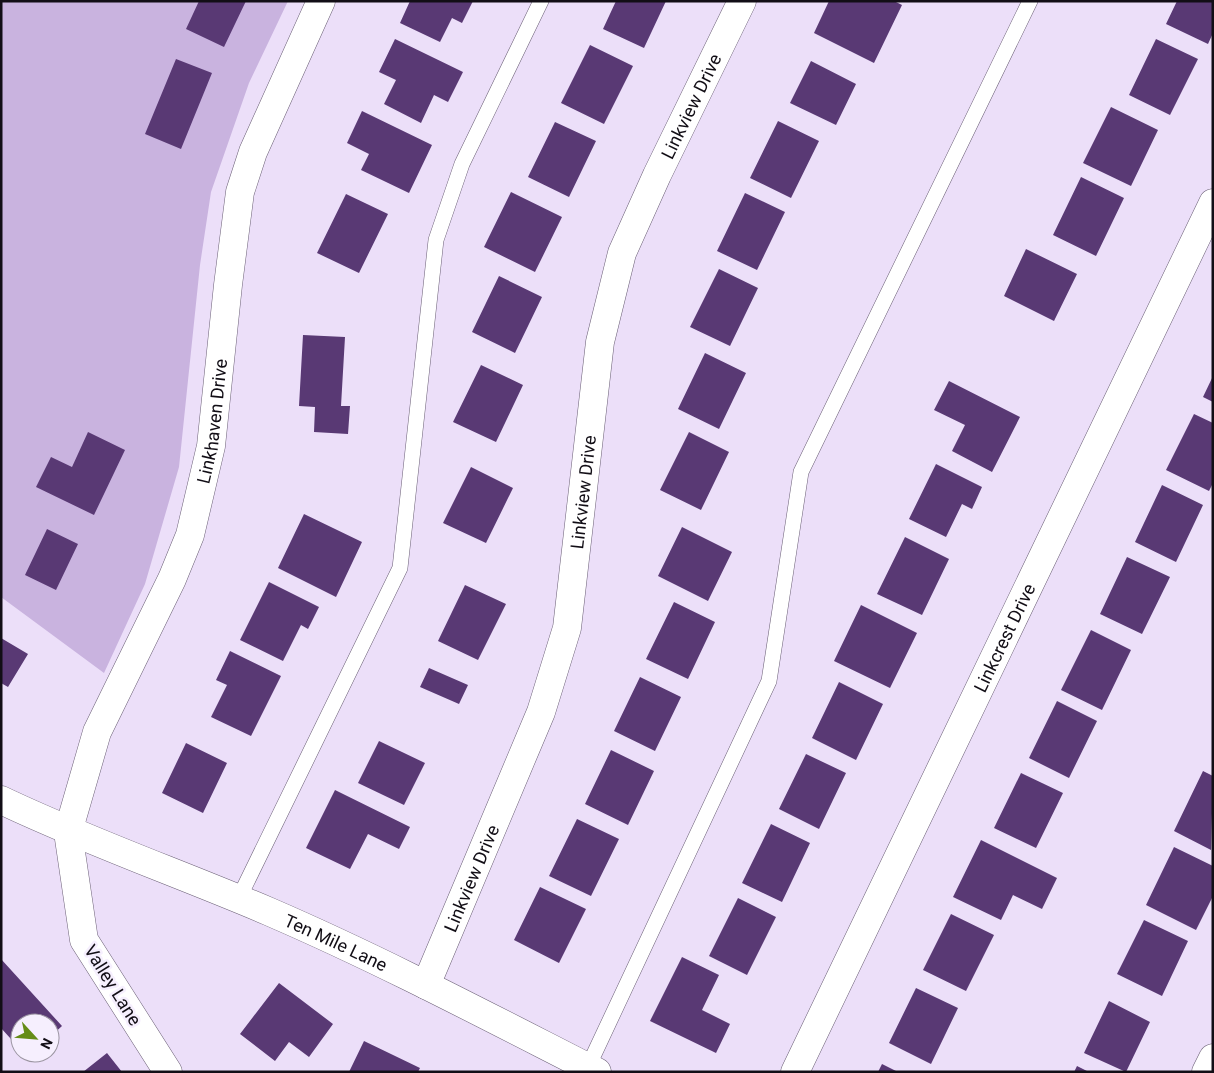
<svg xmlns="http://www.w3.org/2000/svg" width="1214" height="1073" font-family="Roboto,sans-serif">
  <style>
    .green { fill: #c9b3df }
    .building { fill: #593974 }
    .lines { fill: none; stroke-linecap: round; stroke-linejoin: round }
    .lane-casing { stroke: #6a5f75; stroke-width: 16 }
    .street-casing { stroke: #6a5f75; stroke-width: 29 }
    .lane { stroke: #fff; stroke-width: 15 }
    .street { stroke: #fff; stroke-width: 28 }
    .labels { text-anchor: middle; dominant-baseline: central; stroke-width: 5; stroke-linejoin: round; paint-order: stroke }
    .street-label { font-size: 18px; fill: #120e16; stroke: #f6effe }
  </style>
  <rect width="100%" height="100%" fill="#ecdff9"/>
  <path class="green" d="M 1,1 L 288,1 L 249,83 L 211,192 L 200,265 L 179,467 L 145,584 L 104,673 L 1,597 Z"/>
  <path class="building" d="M 199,1 L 246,1 L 224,47 L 186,29 Z
    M 410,1 L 473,1 L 462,23 L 452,18 L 440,42 L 400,23 Z
    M 616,1 L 666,1 L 644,48 L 603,29 Z
    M 829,1 L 894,1 L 902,5 L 874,63 L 814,33 Z
    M 1177,1 L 1213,1 L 1213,33 L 1208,44 L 1166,24 Z
    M 395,39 L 463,72 L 448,102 L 434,95 L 421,123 L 384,104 L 396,80 L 379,72 Z
    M 1156,39 L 1198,59 L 1170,115 L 1129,95 Z
    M 590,45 L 633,66 L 604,124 L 561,103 Z
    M 176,59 L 212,73 L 181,149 L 145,134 Z
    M 811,61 L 856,84 L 836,125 L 790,103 Z
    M 1111,107 L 1158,130 L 1131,186 L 1083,163 Z
    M 362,111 L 432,145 L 409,193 L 361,170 L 369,154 L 347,143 Z
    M 778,121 L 819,141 L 791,198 L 750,178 Z
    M 555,122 L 596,141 L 569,197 L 528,177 Z
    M 1081,177 L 1124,198 L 1096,256 L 1053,235 Z
    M 511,192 L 562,217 L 535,272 L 484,247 Z
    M 745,193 L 785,212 L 757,270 L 717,251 Z
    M 346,194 L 388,214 L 359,273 L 317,253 Z
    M 1026,249 L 1077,274 L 1054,321 L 1004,296 Z
    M 719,269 L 758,288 L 730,346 L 690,327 Z
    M 499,276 L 542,297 L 515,353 L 472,332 Z
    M 303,335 L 345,337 L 341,406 L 350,406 L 348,434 L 314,432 L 315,407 L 299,406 Z
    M 705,353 L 746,373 L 719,429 L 678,409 Z
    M 481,365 L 523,385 L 496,442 L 453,422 Z
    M 1213,376 L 1213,402 L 1203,397 Z
    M 949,381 L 1020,417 L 992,472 L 952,451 L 965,425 L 934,410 Z
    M 1194,414 L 1213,423 L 1213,483 L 1209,491 L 1166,470 Z
    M 88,432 L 125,450 L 94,515 L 36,487 L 51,457 L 72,467 Z
    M 689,432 L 729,452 L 701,510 L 660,490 Z
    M 936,464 L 982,487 L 972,509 L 962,504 L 946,537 L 909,519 Z
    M 471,467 L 513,488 L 486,543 L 443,523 Z
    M 1162,485 L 1203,505 L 1176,562 L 1135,542 Z
    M 304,514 L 362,542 L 336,597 L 278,568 Z
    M 682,527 L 732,552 L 708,601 L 658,576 Z
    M 47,529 L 78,544 L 56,590 L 25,575 Z
    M 905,537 L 949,559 L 922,615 L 877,594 Z
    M 1127,557 L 1170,577 L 1142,634 L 1100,614 Z
    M 269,582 L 319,607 L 308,629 L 301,625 L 283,661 L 240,640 Z
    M 465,585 L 506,604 L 478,660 L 438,641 Z
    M 674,602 L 715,622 L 688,679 L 646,659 Z
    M 861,605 L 917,633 L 890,688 L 834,661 Z
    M 1091,630 L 1131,650 L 1102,710 L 1061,690 Z
    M 1,638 L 28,654 L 8,687 L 1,683 Z
    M 230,651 L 281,676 L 251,736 L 211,717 L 227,685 L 216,680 Z
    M 429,668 L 468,685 L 459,704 L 420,687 Z
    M 640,677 L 681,697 L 655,751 L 614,731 Z
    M 839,682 L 883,704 L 856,760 L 812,738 Z
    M 1057,701 L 1097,721 L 1069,778 L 1029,758 Z
    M 379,741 L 425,763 L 404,805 L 358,783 Z
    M 186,743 L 227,763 L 203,813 L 162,793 Z
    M 611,750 L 654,771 L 628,825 L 585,804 Z
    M 806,754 L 846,773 L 819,829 L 779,809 Z
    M 1203,771 L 1213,776 L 1211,850 L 1174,831 Z
    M 1021,773 L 1063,793 L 1036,848 L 994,828 Z
    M 335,790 L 410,827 L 399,849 L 368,834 L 350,869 L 306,848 Z
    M 577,819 L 619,839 L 591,896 L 549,876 Z
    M 771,824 L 810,843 L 782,902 L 742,883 Z
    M 981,840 L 1057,878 L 1042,909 L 1013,895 L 1001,920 L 953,897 Z
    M 1174,847 L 1213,866 L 1213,896 L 1196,930 L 1146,905 Z
    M 540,887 L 586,909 L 559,963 L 514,940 Z
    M 738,898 L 776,917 L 747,975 L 709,956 Z
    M 951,914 L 994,935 L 966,991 L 923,970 Z
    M 1144,920 L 1188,941 L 1162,996 L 1117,974 Z
    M 682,957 L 719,975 L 702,1010 L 730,1024 L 716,1053 L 650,1021 Z
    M 1,959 L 62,1026 L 50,1037 L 50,1023 L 20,1023 L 20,1049 L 1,1028 Z
    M 279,983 L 333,1024 L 309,1057 L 289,1042 L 275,1061 L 240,1034 Z
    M 916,988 L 958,1008 L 931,1064 L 889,1043 Z
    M 1109,1001 L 1150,1022 L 1126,1072 L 1084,1053 Z
    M 364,1041 L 420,1068 L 418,1072 L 349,1072 Z
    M 107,1053 L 122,1072 L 83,1072 Z
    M 882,1064 L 898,1072 L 878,1072 Z
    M 1077,1066 L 1089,1072 L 1074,1072 Z"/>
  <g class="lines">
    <g class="lane-casing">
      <path id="lane" d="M 238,900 L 400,568 L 436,240 L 462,164 L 541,1
        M 588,1067 L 769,681 L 801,472 L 1030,1"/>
    </g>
    <g class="street-casing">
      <g id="street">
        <path id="s1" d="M 1,800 C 89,842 181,874 270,912 C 381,960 489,1017 597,1072"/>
        <path id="s2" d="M 426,985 L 541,712 L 567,628 L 600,342 L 622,253 L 657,175 L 742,1"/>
        <path id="s3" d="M 168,1072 L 84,940 L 68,832 L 97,732 L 172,579 L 190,535 L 211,446 L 228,285 L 240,192 L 253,152 L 321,1"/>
        <path id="s4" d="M 795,1072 L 1213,203"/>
        <path d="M 1206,1072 L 1213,1058"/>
      </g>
    </g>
    <use href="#lane" class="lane"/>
    <use href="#street" class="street"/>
  </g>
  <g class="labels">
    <g class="street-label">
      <text stroke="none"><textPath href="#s2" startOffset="926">Linkview Drive</textPath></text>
      <text stroke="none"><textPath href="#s3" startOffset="704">Linkhaven Drive</textPath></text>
      <text stroke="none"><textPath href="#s2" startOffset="521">Linkview Drive</textPath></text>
      <text stroke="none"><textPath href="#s4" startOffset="482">Linkcrest Drive</textPath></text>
      <text stroke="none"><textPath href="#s2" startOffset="116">Linkview Drive</textPath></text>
      <text stroke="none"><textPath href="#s1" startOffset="364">Ten Mile Lane</textPath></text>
      <text transform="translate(113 985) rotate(58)">Valley Lane</text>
    </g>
  </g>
  <rect width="1214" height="1073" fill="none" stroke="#120e16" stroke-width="5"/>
  <g transform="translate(35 1038) rotate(116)"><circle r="24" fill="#f6effe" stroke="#9b95a1"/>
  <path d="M0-4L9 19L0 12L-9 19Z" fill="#658c17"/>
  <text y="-8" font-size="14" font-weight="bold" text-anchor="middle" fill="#120e16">N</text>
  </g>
</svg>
